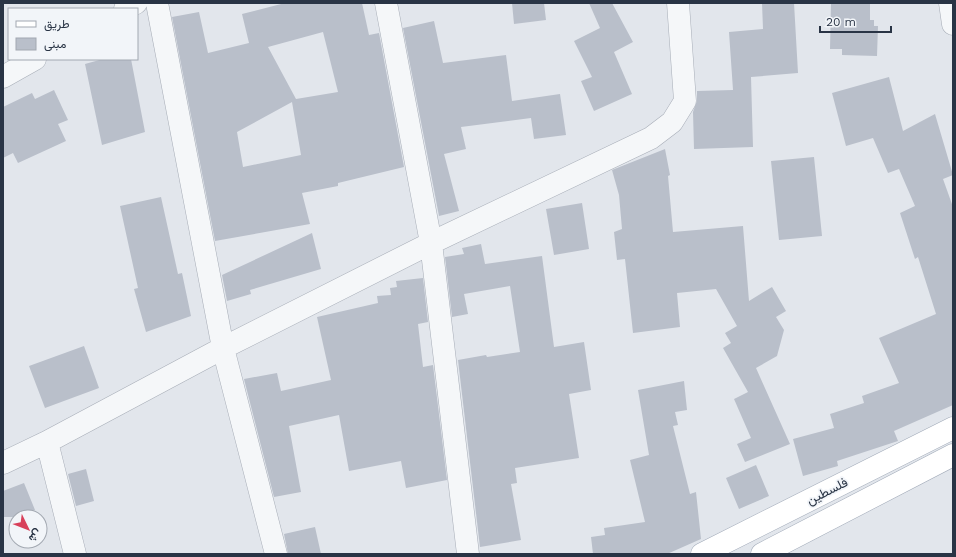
<svg xmlns="http://www.w3.org/2000/svg" width="956" height="557" font-family="'Work Sans',Vazirmatn,sans-serif">
  <style>
    .building { fill: #b9bfca; fill-rule: evenodd }
    .lines { fill: none; stroke-linecap: round; stroke-linejoin: round }
    .minor-casing { stroke: #a7adb7; stroke-width: 23 }
    .major-casing { stroke: #a1aab8; stroke-width: 23 }
    .minor { stroke: #f5f7f9; stroke-width: 22 }
    .major { stroke: #fff; stroke-width: 22 }
    .labels { text-anchor: middle; dominant-baseline: central; stroke-width: 3.5; stroke-linejoin: round; paint-order: stroke }
    .street-label { font-size: 13px; fill: #293445; stroke: #f2f5f9 }
  </style>
  <rect width="100%" height="100%" fill="#e2e6ec"/>
  <path class="building" d="M 285,3 L 362,3 L 369,35 L 379,33 L 404,167 L 338,183 L 338,186 L 302,193 L 310,224 L 215,241 L 172,17 L 199,12 L 208,53 L 249,43 L 242,14 ZM 323,32 L 338,92 L 296,99 L 268,47 ZM 292,102 L 301,155 L 243,167 L 237,132 Z
    M 512,3 L 544,3 L 546,20 L 514,24 Z
    M 589,3 L 612,3 L 633,42 L 614,52 L 632,94 L 594,111 L 581,81 L 592,77 L 574,41 L 600,28 Z
    M 762,3 L 794,3 L 798,73 L 751,77 L 753,147 L 694,149 L 693,112 L 697,101 L 697,91 L 733,90 L 729,32 L 763,29 Z
    M 831,3 L 870,3 L 870,20 L 874,20 L 874,26 L 878,26 L 877,56 L 842,55 L 842,49 L 830,49 Z
    M 434,21 L 443,63 L 506,55 L 512,101 L 560,94 L 566,135 L 534,139 L 531,118 L 461,127 L 466,149 L 444,154 L 459,211 L 439,216 L 403,28 Z
    M 103,59 L 131,59 L 145,132 L 102,145 L 85,64 Z
    M 889,77 L 903,131 L 935,114 L 953,175 L 943,179 L 953,207 L 953,405 L 894,431 L 898,441 L 837,461 L 838,466 L 803,476 L 793,439 L 834,428 L 830,414 L 864,403 L 862,396 L 899,383 L 879,338 L 936,314 L 918,257 L 915,259 L 900,213 L 915,206 L 899,169 L 888,173 L 873,138 L 846,146 L 832,93 Z
    M 54,90 L 68,120 L 58,124 L 66,141 L 18,163 L 13,153 L 3,158 L 3,107 L 32,93 L 35,99 Z
    M 665,149 L 670,175 L 668,176 L 673,232 L 743,226 L 749,301 L 772,287 L 786,311 L 776,317 L 784,330 L 777,356 L 756,368 L 790,444 L 745,462 L 737,444 L 751,438 L 734,399 L 748,392 L 723,348 L 731,343 L 725,333 L 737,326 L 716,289 L 677,293 L 680,327 L 633,333 L 625,259 L 617,260 L 614,232 L 622,229 L 619,195 L 612,170 Z
    M 814,157 L 822,236 L 779,240 L 771,161 Z
    M 161,197 L 178,274 L 182,273 L 191,316 L 146,332 L 134,289 L 138,288 L 120,206 Z
    M 582,203 L 589,249 L 554,255 L 546,209 Z
    M 312,233 L 321,269 L 250,290 L 251,294 L 227,301 L 222,275 Z
    M 481,244 L 485,264 L 542,256 L 554,347 L 584,342 L 591,390 L 569,394 L 579,458 L 515,468 L 517,483 L 511,484 L 521,540 L 480,547 L 458,360 L 486,355 L 487,357 L 520,352 L 510,286 L 464,294 L 468,314 L 452,317 L 445,257 L 464,254 L 462,248 Z
    M 423,278 L 428,322 L 418,324 L 423,367 L 433,365 L 447,480 L 406,488 L 401,461 L 349,471 L 339,415 L 289,426 L 301,492 L 274,497 L 244,379 L 277,373 L 281,391 L 331,380 L 317,317 L 378,303 L 377,296 L 391,295 L 390,288 L 397,287 L 396,281 Z
    M 84,346 L 99,388 L 45,408 L 29,366 Z
    M 684,381 L 687,410 L 675,412 L 678,425 L 673,426 L 690,494 L 696,492 L 701,539 L 667,554 L 593,554 L 591,537 L 605,535 L 604,528 L 645,522 L 630,460 L 649,455 L 638,390 Z
    M 756,465 L 769,496 L 739,509 L 726,478 Z
    M 86,469 L 94,501 L 76,506 L 68,474 Z
    M 24,483 L 35,510 L 18,517 L 3,517 L 3,491 Z
    M 315,527 L 321,554 L 288,554 L 284,534 Z"/>
  <g class="lines">
    <g class="minor-casing">
      <path id="minor" d="M 157,3 L 223,348 L 276,554
        M 386,3 L 431,243 L 468,554
        M 950,3 L 953,24
        M 125,9 L 136,3
        M 3,77 L 35,59
        M 47,442 L 75,554
        M 3,463 L 47,442 L 223,348 L 431,243 L 651,138 L 672,122 L 685,101 L 678,3"/>
    </g>
    <g class="major-casing">
      <path id="major" d="M 702,554 L 953,428
        M 762,554 L 953,455"/>
    </g>
    <use href="#minor" class="minor"/>
    <use href="#major" class="major"/>
  </g>
  <g class="labels">
    <g class="street-label">
      <text transform="translate(827 491) rotate(-27)">فلسطين</text>
    </g>
  </g>
  <rect width="956" height="557" fill="none" stroke="#293445" stroke-width="8"/>
  <rect x="8" y="8" width="130" height="52" fill="#f2f5f9" stroke="#a2a8b1"/>
  <rect x="16" y="21" width="20" height="6" fill="#ffffff" stroke="#a2a8b1"/>
  <text x="44" y="28" font-size="12" fill="#293445">طريق</text>
  <rect x="16" y="38" width="20" height="12" fill="#b9bfca" stroke="#a2a8b1"/>
  <text x="44" y="48" font-size="12" fill="#293445">مبنى</text>
  <g transform="translate(28 529) rotate(133)"><circle r="19" fill="#f2f5f9" stroke="#a2a8b1"/>
  <path d="M0-3L7 15L0 10L-7 15Z" fill="#d8405a"/>
  <text y="-6" font-size="11" font-weight="bold" text-anchor="middle" fill="#293445">ش</text>
  </g>
  <path d="M820 26v6h71v-6" fill="none" stroke="#293445" stroke-width="2"/>
  <text x="826" y="26" font-size="12" fill="#293445" stroke="#f2f5f9" stroke-width="3" paint-order="stroke">20 m</text>
</svg>
